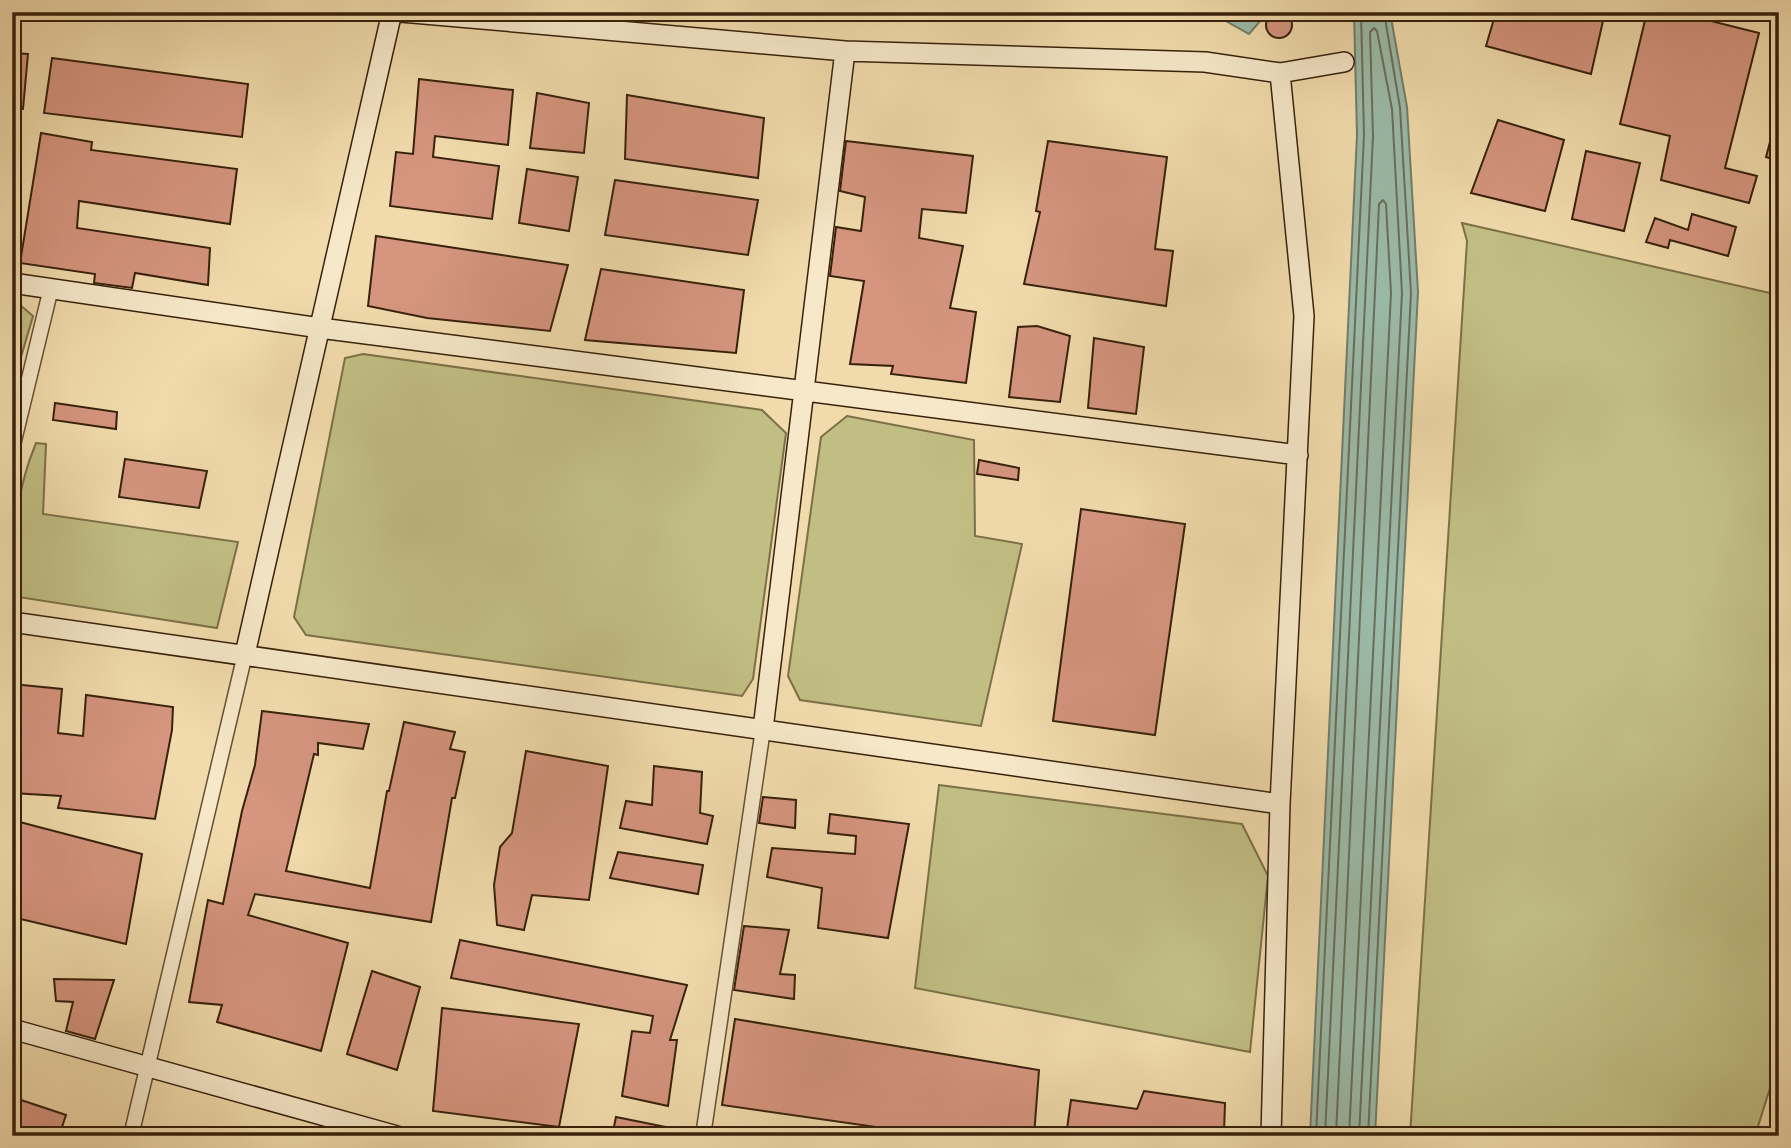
<svg xmlns="http://www.w3.org/2000/svg" width="1791" height="1148" font-family="'IM FELL DW Pica',serif">
  <style>
    .green { fill: #c1be84; stroke: #7c7048; stroke-width: 2 }
    .water { fill: #9bbbaa; stroke: #737d6a; stroke-width: 2 }
    .lines { fill: none; stroke-linecap: round; stroke-linejoin: round }
    .shore { stroke: #696e5a; stroke-width: 2 }
    .canal { stroke: #9bbbaa; stroke-width: 16 }
    .building { fill: #d5957f; stroke: #37210b; stroke-width: 2 }
    .street-casing { stroke: #665033; stroke-width: 17 }
    .secondary-casing { stroke: #37210b; stroke-width: 22 }
    .street { stroke: #f6e8c9; stroke-width: 14 }
    .secondary { stroke: #f6e8c9; stroke-width: 19 }
  </style>
  <rect width="100%" height="100%" fill="#f1dbac"/>
  <filter id="stains"><feTurbulence type="fractalNoise" baseFrequency=".00286" numOctaves="4"/><feColorMatrix values="0 0 0 0 .2 0 0 0 0 .09 0 0 0 0 .02 0 0 0 .5 -.17"/></filter>
  <radialGradient id="worn" r=".72"><stop offset=".6" stop-color="#630" stop-opacity="0"/><stop offset="1" stop-color="#630" stop-opacity=".3"/></radialGradient>
  <path class="green" d="M 1462,223 L 1779,295 L 1779,1059 L 1755,1136 L 1410,1136 L 1467,241 Z
    M 12,298 L 33,316 L 12,388 Z
    M 363,354 L 762,410 L 786,433 L 753,679 L 742,696 L 306,635 L 294,617 L 345,358 Z
    M 847,416 L 974,440 L 975,536 L 1022,544 L 981,726 L 800,700 L 788,676 L 821,437 Z
    M 36,443 L 46,444 L 43,514 L 238,542 L 217,628 L 12,596 C 12,543 15,493 36,443 Z
    M 939,785 L 1242,824 L 1268,876 L 1250,1052 L 915,988 Z"/>
  <path class="water" d="M 1210,12 L 1268,12 L 1249,34 Z
    M 1354,12 L 1390,12 L 1407,107 L 1418,292 L 1375,1136 L 1310,1136 L 1357,135 Z"/>
  <g class="lines">
    <path class="shore" d="M 1316,1136 L 1364,135 L 1361,12
      M 1325,1136 L 1373,136 L 1370,32 L 1374,28 L 1377,31 L 1392,109 L 1402,293 L 1359,1136
      M 1336,1136 L 1379,204 L 1383,200 L 1386,204 L 1391,293 L 1349,1136
      M 1368,1136 L 1411,293 L 1400,108 L 1384,12"/>
    <path class="canal" d="M 1778,1136 L 1779,1134"/>
  </g>
  <path class="building" d="M1266 25a13 13 0 1 1 26 0a13 13 0 1 1-26 0Z
    M 1496,12 L 1605,12 L 1591,74 L 1486,46 Z
    M 1647,12 L 1675,12 L 1759,33 L 1725,168 L 1757,176 L 1749,203 L 1661,180 L 1670,136 L 1620,124 Z
    M 12,53 L 28,54 L 23,109 L 12,108 Z
    M 52,58 L 248,84 L 242,137 L 44,113 Z
    M 419,79 L 513,90 L 508,145 L 435,136 L 433,157 L 499,166 L 492,219 L 390,206 L 396,152 L 413,154 Z
    M 537,93 L 589,103 L 584,153 L 530,148 Z
    M 627,95 L 764,118 L 758,178 L 625,159 Z
    M 1498,120 L 1564,140 L 1545,211 L 1471,193 Z
    M 1775,123 L 1779,124 L 1779,161 L 1766,157 Z
    M 41,133 L 92,142 L 91,150 L 237,169 L 230,224 L 79,201 L 77,228 L 210,248 L 208,285 L 135,273 L 132,288 L 94,283 L 95,274 L 20,263 Z
    M 846,141 L 973,156 L 966,213 L 922,209 L 919,238 L 963,246 L 950,308 L 976,312 L 966,383 L 891,374 L 893,366 L 850,364 L 864,281 L 830,276 L 836,227 L 861,231 L 865,197 L 840,191 Z
    M 1048,141 L 1167,157 L 1155,249 L 1173,251 L 1166,306 L 1024,284 L 1040,212 L 1036,211 Z
    M 1586,151 L 1640,163 L 1624,231 L 1572,219 Z
    M 527,169 L 578,177 L 569,231 L 519,223 Z
    M 615,180 L 758,200 L 748,255 L 605,235 Z
    M 1692,214 L 1736,227 L 1728,256 L 1670,240 L 1668,248 L 1646,242 L 1655,218 L 1688,230 Z
    M 376,236 L 568,265 L 550,331 L 427,318 L 368,306 Z
    M 601,269 L 744,290 L 736,353 L 585,340 Z
    M 1037,326 L 1070,336 L 1060,402 L 1009,397 L 1018,327 Z
    M 1094,338 L 1144,347 L 1136,414 L 1088,408 Z
    M 55,403 L 117,412 L 116,429 L 53,420 Z
    M 125,459 L 207,471 L 199,508 L 119,497 Z
    M 979,460 L 1019,468 L 1018,480 L 977,474 Z
    M 1081,509 L 1185,524 L 1155,735 L 1053,721 Z
    M 12,684 L 62,689 L 58,733 L 83,736 L 86,695 L 173,707 L 172,730 L 155,819 L 58,808 L 61,796 L 12,793 Z
    M 262,711 L 369,724 L 363,749 L 318,743 L 318,755 L 314,754 L 286,871 L 370,888 L 387,791 L 389,791 L 404,722 L 455,732 L 450,749 L 465,752 L 455,798 L 452,798 L 431,922 L 255,894 L 248,915 L 348,943 L 321,1051 L 217,1022 L 222,1005 L 189,1002 L 208,900 L 223,904 L 242,811 L 255,765 Z
    M 526,751 L 608,766 L 589,900 L 532,895 L 524,930 L 497,925 L 494,885 L 500,847 L 512,833 Z
    M 654,766 L 702,772 L 700,813 L 713,816 L 707,844 L 620,828 L 626,801 L 652,805 Z
    M 763,797 L 796,800 L 795,828 L 759,823 Z
    M 830,814 L 909,824 L 888,938 L 818,928 L 822,888 L 767,877 L 772,848 L 855,854 L 856,836 L 828,833 Z
    M 12,820 L 142,854 L 126,944 L 12,917 Z
    M 618,852 L 703,865 L 698,894 L 610,878 Z
    M 744,926 L 789,930 L 780,974 L 795,975 L 794,999 L 734,990 Z
    M 460,940 L 687,985 L 670,1040 L 677,1040 L 668,1106 L 622,1096 L 632,1031 L 650,1033 L 653,1016 L 451,978 Z
    M 372,971 L 420,987 L 397,1070 L 347,1054 Z
    M 54,979 L 114,980 L 95,1039 L 66,1031 L 73,1002 L 56,1001 Z
    M 442,1008 L 579,1024 L 559,1127 L 433,1111 Z
    M 735,1019 L 1039,1070 L 1034,1136 L 939,1136 L 722,1105 Z
    M 1144,1091 L 1225,1103 L 1224,1132 L 1206,1130 L 1205,1136 L 1066,1136 L 1071,1100 L 1137,1109 Z
    M 21,1100 L 66,1115 L 59,1136 L 12,1133 Z
    M 616,1117 L 681,1130 L 681,1136 L 612,1136 Z"/>
  <g class="lines">
    <g class="street-casing">
      <path id="street" d="M 12,449 L 51,288
        M 131,1136 L 245,654
        M 703,1136 L 763,729"/>
    </g>
    <g class="secondary-casing">
      <path id="secondary" d="M 401,12 L 845,51 L 1205,62 L 1280,73 L 1344,62
        M 12,283 L 320,328 L 1298,455
        M 12,622 L 1280,804
        M 245,654 L 392,12
        M 763,729 L 845,51
        M 12,1029 L 397,1136
        M 1271,1136 L 1280,804 L 1304,316 L 1280,73"/>
    </g>
    <use href="#street" class="street"/>
    <use href="#secondary" class="secondary"/>
  </g>
  <rect width="1791" height="1148" fill="none" stroke="#f1dbac" stroke-width="42"/>
  <rect x="14" y="14" width="1763" height="1120" fill="none" stroke="#37210b" stroke-width="3.5"/>
  <rect x="21" y="21" width="1749" height="1106" fill="none" stroke="#37210b" stroke-width="2"/>
  <rect width="100%" height="100%" filter="url(#stains)"/>
  <rect width="100%" height="100%" fill="url(#worn)"/>
</svg>
